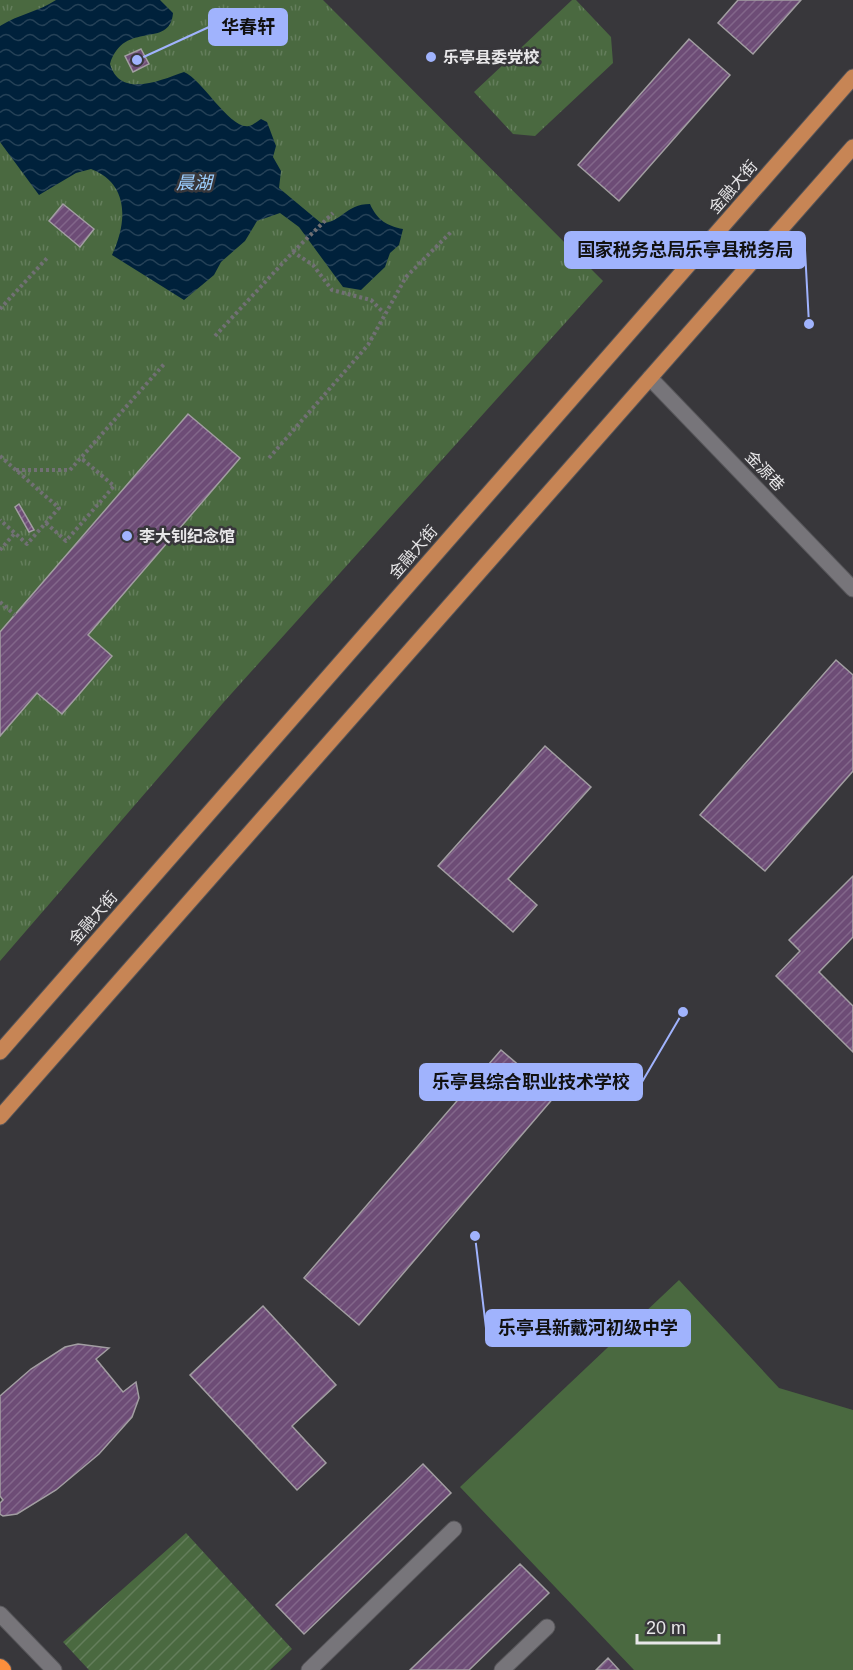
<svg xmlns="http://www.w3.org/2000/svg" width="853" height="1670" font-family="Arial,'Noto Sans SC',sans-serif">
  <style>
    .grass { fill: url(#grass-tufts) }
    .garden { fill: url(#garden-furrows) }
    .pitch { fill: #4a6940 }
    .water { fill: url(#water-waves) }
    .building { fill: url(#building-hatch); stroke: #a29ea2; stroke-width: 1.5 }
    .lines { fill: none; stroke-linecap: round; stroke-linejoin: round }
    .minor-casing { stroke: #57565a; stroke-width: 17 }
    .major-casing { stroke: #57565a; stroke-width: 17 }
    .highway-casing { stroke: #57565a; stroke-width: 20 }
    .path { stroke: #717074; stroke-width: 4; stroke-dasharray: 3 3; stroke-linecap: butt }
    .minor { stroke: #77757a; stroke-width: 15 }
    .major { stroke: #c78555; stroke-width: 15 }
    .highway { stroke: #fc8f3c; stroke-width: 18 }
    .poi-dot { fill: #a0b3fd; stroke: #38373b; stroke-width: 2 }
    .labels { text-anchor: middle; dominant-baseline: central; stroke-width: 5; stroke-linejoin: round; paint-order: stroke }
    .poi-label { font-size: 16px; font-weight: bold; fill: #e8e7e9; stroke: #38373b; text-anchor: start }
    .street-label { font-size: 16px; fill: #e8e7e9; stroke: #38373b }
    .water-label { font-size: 18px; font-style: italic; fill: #9bceff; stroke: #38373b }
    .leader { fill: none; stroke: #a0b3fd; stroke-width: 2 }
    .callout-dot { fill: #a0b3fd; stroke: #38373b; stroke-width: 2 }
    .callout { fill: #a0b3fd; stroke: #a0b3fd; stroke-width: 2 }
    .callout-label { font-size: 18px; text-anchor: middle; font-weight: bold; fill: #111 }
  </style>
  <defs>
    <pattern id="grass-tufts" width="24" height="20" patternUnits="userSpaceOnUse" patternTransform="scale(1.5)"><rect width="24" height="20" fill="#4a6940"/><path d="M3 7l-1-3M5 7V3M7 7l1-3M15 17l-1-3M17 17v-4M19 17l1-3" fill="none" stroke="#647e5c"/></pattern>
    <pattern id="garden-furrows" width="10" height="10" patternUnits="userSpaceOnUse" patternTransform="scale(1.5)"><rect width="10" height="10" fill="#4a6940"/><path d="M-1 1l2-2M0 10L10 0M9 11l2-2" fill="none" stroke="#647e5c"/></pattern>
    <pattern id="water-waves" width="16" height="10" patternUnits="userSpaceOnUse" patternTransform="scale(1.5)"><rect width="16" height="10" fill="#00213b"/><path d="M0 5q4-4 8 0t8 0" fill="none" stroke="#254157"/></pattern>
    <pattern id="building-hatch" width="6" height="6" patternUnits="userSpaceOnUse" patternTransform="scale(1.5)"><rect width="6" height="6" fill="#6d4c76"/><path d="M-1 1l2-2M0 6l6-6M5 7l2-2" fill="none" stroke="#82668a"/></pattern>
  </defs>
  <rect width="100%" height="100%" fill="#38373b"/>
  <path class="grass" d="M 0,0 L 323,0 L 603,281 L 223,703 L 0,961 Z
    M 572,0 L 576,0 L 611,37 L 613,63 L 535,136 L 513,134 L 474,92 Z"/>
  <path class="garden" d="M 186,1533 L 292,1649 L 270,1670 L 89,1670 L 63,1642 Z"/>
  <path class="pitch" d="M 679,1280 L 779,1388 L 853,1410 L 853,1670 L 634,1670 L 460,1487 Z"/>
  <path class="water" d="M 56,0 L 160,0 L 173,13 C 170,50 124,19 110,64 C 120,99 161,80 184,72 C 202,79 230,130 249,126 C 253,125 258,121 261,119 L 267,122 L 276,146 L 273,157 L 281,171 L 279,188 L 321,223 C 342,223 345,204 370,204 C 377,220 387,226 403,229 L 399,245 L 390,253 L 385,267 L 361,290 L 343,287 L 299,227 L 280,213 L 257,221 L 245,241 L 221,262 L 214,275 L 184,300 L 112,255 C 127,223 130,184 91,169 L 76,173 L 39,195 L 0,142 L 0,26 C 19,14 38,12 56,0 Z"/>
  <path class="building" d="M 738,0 L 801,0 L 753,54 L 718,23 Z
    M 689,39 L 730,75 L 619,201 L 578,165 Z
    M 141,49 L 149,64 L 133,72 L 125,56 Z
    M 63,204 L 94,229 L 80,247 L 49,221 Z
    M 188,414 L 240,458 L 88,635 L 112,656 L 62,714 L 37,693 L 0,736 L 0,632 Z
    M 19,504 L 34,530 L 29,532 L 15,507 Z
    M 836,660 L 853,675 L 853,771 L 765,871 L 700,815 Z
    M 545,746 L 591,787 L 508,879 L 537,905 L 513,932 L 438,866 Z
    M 853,876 L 853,937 L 819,972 L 853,1006 L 853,1052 L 776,976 L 800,951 L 789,940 Z
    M 501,1050 L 555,1096 L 359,1325 L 304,1278 Z
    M 263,1306 L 336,1385 L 292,1426 L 326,1463 L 297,1490 L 190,1375 Z
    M 78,1344 L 109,1348 L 96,1359 L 123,1392 L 136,1382 L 139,1398 L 132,1417 L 99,1454 L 56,1490 L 17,1514 L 3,1516 L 0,1514 L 0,1503 L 3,1500 L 0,1496 L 0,1396 L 31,1369 L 65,1347 Z
    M 423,1464 L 451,1493 L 304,1634 L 276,1605 Z
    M 520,1564 L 549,1593 L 469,1670 L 410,1670 Z
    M 608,1658 L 619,1670 L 596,1670 Z"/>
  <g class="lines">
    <g class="minor-casing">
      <path id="minor" d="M 650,378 L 853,589
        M 0,1614 L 54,1670
        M 309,1670 L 454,1529
        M 502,1670 L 547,1627"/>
    </g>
    <g class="major-casing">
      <path id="major" d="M 0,1052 L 853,77
        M 0,1117 L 853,147"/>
    </g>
    <g class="highway-casing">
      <path id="highway" d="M 0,1668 L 2,1670"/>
    </g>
    <path class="path" d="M 293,252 L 333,213
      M 0,309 L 48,257
      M 215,336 L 293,252 L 313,265 L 332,290 L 371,300 L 384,313
      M 0,456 L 59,508 L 27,544 L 0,520
      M 269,458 L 368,345 L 406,277 L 452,231
      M 16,470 L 70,470 L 165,363
      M 46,523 L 66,541 L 114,486 L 81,458
      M 0,550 L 15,533
      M 0,602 L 15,615"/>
    <use href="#minor" class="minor"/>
    <use href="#major" class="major"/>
    <use href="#highway" class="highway"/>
  </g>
  <g class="poi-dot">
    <circle cx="431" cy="57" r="6"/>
    <circle cx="127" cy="536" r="6"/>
  </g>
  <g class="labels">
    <g class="poi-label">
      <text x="443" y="57">乐亭县委党校</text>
      <text x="139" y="536">李大钊纪念馆</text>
    </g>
    <g class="street-label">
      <text transform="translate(733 187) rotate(-49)">金融大街</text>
      <text transform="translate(765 471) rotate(46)">金源巷</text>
      <text transform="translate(413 552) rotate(-49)">金融大街</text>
      <text transform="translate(93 918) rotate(-49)">金融大街</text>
    </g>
    <g class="water-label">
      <text x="194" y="183">晨湖</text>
    </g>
  </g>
  <path class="leader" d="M137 60L209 27M809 324L805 250M683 1012L642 1082M475 1236L486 1328"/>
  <g class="callout-dot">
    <circle cx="137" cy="60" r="6"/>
    <circle cx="809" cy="324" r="6"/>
    <circle cx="683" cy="1012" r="6"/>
    <circle cx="475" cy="1236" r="6"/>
  </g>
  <g class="callout">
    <rect x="209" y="9" width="78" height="36" rx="6"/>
    <rect x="565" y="232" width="240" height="36" rx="6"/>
    <rect x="420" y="1064" width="222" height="36" rx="6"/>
    <rect x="486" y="1310" width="204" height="36" rx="6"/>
  </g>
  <g class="callout-label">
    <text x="248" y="33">华春轩</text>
    <text x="685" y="256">国家税务总局乐亭县税务局</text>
    <text x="531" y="1088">乐亭县综合职业技术学校</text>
    <text x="588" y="1334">乐亭县新戴河初级中学</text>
  </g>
  <path d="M637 1634v9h82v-9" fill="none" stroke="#e8e7e9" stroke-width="3"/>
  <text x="646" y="1634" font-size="18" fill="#e8e7e9" stroke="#38373b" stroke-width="4.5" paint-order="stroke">20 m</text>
</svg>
